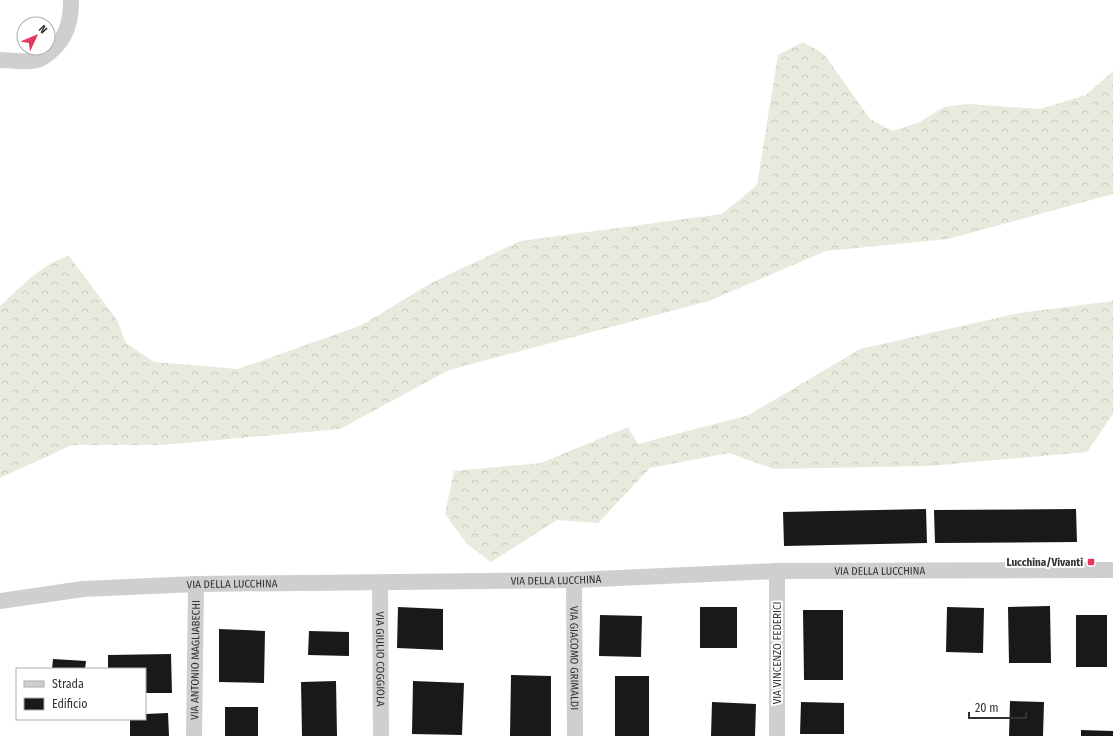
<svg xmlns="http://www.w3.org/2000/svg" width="1113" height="736" font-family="'Fira Sans Condensed',sans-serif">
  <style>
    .forest { fill: url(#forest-crowns) }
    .building { fill: #191919 }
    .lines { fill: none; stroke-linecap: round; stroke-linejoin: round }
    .minor { stroke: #cfcfcf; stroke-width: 16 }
    .poi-dot { fill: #e6375d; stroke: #fff; stroke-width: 1.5 }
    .labels { text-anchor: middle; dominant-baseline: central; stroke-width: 4; stroke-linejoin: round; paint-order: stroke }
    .poi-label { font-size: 11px; font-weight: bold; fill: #323232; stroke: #fff; text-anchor: end }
    .street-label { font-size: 11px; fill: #323232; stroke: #fff }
  </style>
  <defs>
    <pattern id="forest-crowns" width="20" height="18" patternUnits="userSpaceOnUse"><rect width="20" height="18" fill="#e7ebde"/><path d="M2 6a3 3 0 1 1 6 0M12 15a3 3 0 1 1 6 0" fill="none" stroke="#c7cabf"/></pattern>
  </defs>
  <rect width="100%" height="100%" fill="#fff"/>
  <path class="forest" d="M 803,42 L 824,54 L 870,119 L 892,131 L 918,123 L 944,107 L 967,104 L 1040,109 L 1086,95 L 1113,71 L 1113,194 L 948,239 L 826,251 L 709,301 L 449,370 L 340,429 L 162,445 L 72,445 L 0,478 L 0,306 C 21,287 41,264 69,256 L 117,320 L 126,343 L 154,362 L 238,369 L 362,325 L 431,283 L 520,241 L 722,214 L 757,185 L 778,55 Z
    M 1113,301 L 1113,414 L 1087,452 L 929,466 L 774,469 L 729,453 L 650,468 L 598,523 L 557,520 L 491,562 L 467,544 L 445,514 L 454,471 L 541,463 L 628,427 L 638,444 L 749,415 L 860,349 L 1019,313 Z"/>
  <path class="building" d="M 926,509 L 927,543 L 784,546 L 783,512 Z
    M 1076,509 L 1077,542 L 935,543 L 934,510 Z
    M 1050,606 L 1051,663 L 1009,663 L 1008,607 Z
    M 398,607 L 443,609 L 443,650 L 397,648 Z
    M 700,607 L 737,607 L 737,648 L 700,648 Z
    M 947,607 L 984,608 L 983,653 L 946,652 Z
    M 803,610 L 843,610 L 843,680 L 804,680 Z
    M 600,615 L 642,616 L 641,657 L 599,656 Z
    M 1076,615 L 1107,615 L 1107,667 L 1076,667 Z
    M 219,629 L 265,631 L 264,683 L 219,682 Z
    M 309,631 L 349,632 L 349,656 L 308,655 Z
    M 171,654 L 172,693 L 145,693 L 145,669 L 108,669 L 108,655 Z
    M 53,659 L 86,661 L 85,669 L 52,669 Z
    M 511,675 L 551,676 L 551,736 L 510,736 Z
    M 615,676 L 649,676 L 649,736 L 615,736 Z
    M 336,681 L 337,736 L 302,736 L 301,682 Z
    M 413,681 L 464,683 L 462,735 L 412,734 Z
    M 1010,701 L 1044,702 L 1043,736 L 1009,736 Z
    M 712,702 L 756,704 L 755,736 L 711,736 Z
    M 801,702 L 844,703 L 844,734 L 800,734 Z
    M 225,707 L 258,707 L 258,736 L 225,736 Z
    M 168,713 L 169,736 L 130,736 L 130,719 L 145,719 L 145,714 Z
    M 1081,730 L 1113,731 L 1113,736 L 1081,736 Z"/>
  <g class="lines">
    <g class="minor">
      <path d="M 0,60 C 11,60 26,63 37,60 C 42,59 46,55 50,52 C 67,38 71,21 71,0"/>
      <path d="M 777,571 L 777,736"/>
      <path id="s1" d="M 574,580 L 575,736"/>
      <path id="s2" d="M 380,583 L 381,736"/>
      <path id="s3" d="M 0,601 L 83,589 L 196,584 L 574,580 L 777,571 L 1113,570"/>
      <path id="s4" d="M 194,736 L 196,584"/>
    </g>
  </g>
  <rect class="poi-dot" x="1087" y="558" width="8" height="8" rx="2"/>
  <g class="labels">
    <g class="poi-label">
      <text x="1083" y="562">Lucchina/Vivanti</text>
    </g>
    <g class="street-label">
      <text stroke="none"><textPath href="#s3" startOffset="881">VIA DELLA LUCCHINA</textPath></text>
      <text stroke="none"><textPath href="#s3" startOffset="557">VIA DELLA LUCCHINA</textPath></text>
      <text stroke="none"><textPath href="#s3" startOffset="233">VIA DELLA LUCCHINA</textPath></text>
      <text transform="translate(777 653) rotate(-90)">VIA VINCENZO FEDERICI</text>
      <text stroke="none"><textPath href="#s1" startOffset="78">VIA GIACOMO GRIMALDI</textPath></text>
      <text stroke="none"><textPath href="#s2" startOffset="76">VIA GIULIO COGGIOLA</textPath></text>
      <text stroke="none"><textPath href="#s4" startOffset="76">VIA ANTONIO MAGLIABECHI</textPath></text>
    </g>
  </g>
  <rect x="16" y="668" width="130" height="52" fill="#ffffff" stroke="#adadad"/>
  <rect x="24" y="681" width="20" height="6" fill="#cfcfcf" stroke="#adadad"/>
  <text x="52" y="688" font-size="12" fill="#323232">Strada</text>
  <rect x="24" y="698" width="20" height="12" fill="#191919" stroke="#adadad"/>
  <text x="52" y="708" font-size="12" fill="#323232">Edificio</text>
  <g transform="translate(36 36) rotate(46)"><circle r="19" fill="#ffffff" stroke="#adadad"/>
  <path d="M0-3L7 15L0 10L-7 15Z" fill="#e6375d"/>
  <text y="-6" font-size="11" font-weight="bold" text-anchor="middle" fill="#323232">N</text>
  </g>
  <path d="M969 712v6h57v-6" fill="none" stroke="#323232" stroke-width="2"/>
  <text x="975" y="712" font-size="12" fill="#323232" stroke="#ffffff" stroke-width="3" paint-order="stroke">20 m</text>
</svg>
